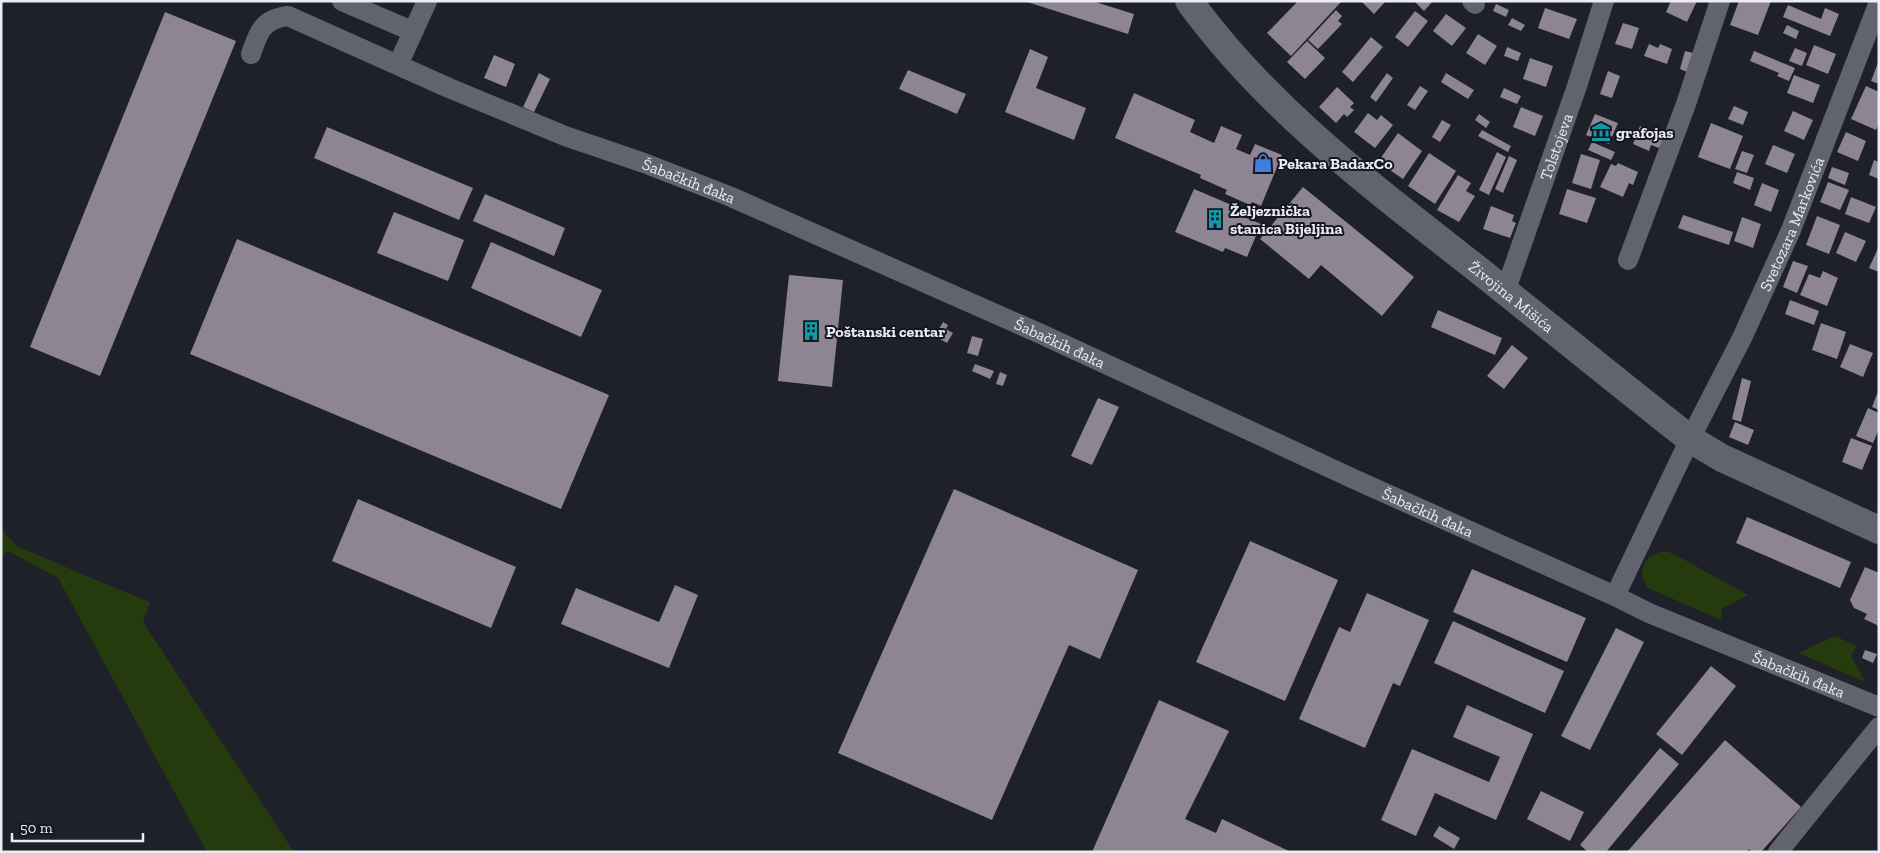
<svg xmlns="http://www.w3.org/2000/svg" width="1880" height="853" font-family="'Zilla Slab',serif">
  <style>
    .green { fill: #263b0d }
    .building { fill: #8d8591 }
    .lines { fill: none; stroke-linecap: round; stroke-linejoin: round }
    .minor { stroke: #61636f; stroke-width: 20 }
    .secondary { stroke: #61636f; stroke-width: 28 }
    .labels { text-anchor: middle; dominant-baseline: central; stroke-width: 4; stroke-linejoin: round; paint-order: stroke }
    .poi-label { font-size: 16px; font-weight: bold; fill: #ebedf4; stroke: #151620; text-anchor: start }
    .street-label { font-size: 16px; fill: #ebedf4; stroke: #151620 }
  </style>
  <rect width="100%" height="100%" fill="#1e202a"/>
  <path class="green" d="M 1,529 L 17,546 L 110,586 L 150,602 L 143,622 L 294,852 L 207,852 L 58,578 L 8,551 L 1,556 Z
    M 1665,551 L 1674,554 L 1748,595 L 1722,609 L 1721,620 L 1648,588 C 1635,570 1645,554 1665,551 Z
    M 1835,636 L 1857,646 L 1851,656 L 1865,682 L 1798,653 Z"/>
  <path class="building" d="M 1024,1 L 1092,1 L 1134,14 L 1128,34 Z
    M 1298,1 L 1341,2 L 1291,56 L 1267,33 Z
    M 1361,1 L 1386,1 L 1374,14 Z
    M 1414,1 L 1433,1 L 1424,11 Z
    M 1671,1 L 1697,1 L 1687,22 L 1666,12 Z
    M 1739,1 L 1771,1 L 1758,35 L 1730,25 Z
    M 1496,4 L 1509,10 L 1506,17 L 1493,11 Z
    M 1788,5 L 1821,19 L 1825,8 L 1839,14 L 1830,36 L 1783,17 Z
    M 1545,8 L 1577,19 L 1569,39 L 1538,28 Z
    M 1336,10 L 1342,16 L 1338,21 L 1342,24 L 1318,49 L 1308,40 Z
    M 1415,11 L 1428,21 L 1408,47 L 1395,37 Z
    M 165,12 L 236,41 L 100,376 L 30,347 Z
    M 1446,14 L 1466,28 L 1452,46 L 1433,31 Z
    M 1512,18 L 1525,25 L 1521,31 L 1508,25 Z
    M 1623,23 L 1639,28 L 1632,49 L 1615,44 Z
    M 1787,25 L 1799,31 L 1796,39 L 1783,33 Z
    M 1478,34 L 1497,46 L 1485,65 L 1466,53 Z
    M 1371,37 L 1383,47 L 1353,82 L 1342,72 Z
    M 1307,41 L 1325,58 L 1305,79 L 1287,62 Z
    M 1649,44 L 1658,48 L 1660,44 L 1672,49 L 1667,64 L 1644,56 Z
    M 1814,45 L 1836,54 L 1828,74 L 1806,65 Z
    M 1507,47 L 1521,53 L 1518,61 L 1504,56 Z
    M 1795,48 L 1807,53 L 1802,66 L 1789,61 Z
    M 1030,49 L 1048,57 L 1036,88 L 1086,108 L 1074,140 L 1005,112 Z
    M 1685,51 L 1693,53 L 1687,72 L 1680,69 Z
    M 1754,51 L 1795,68 L 1789,81 L 1777,76 L 1779,73 L 1750,61 Z
    M 494,55 L 515,64 L 506,87 L 484,78 Z
    M 1530,58 L 1553,66 L 1546,87 L 1523,79 Z
    M 1879,60 L 1879,84 L 1871,81 Z
    M 908,70 L 966,94 L 957,114 L 899,89 Z
    M 1608,71 L 1620,76 L 1612,98 L 1600,94 Z
    M 539,73 L 550,79 L 534,112 L 523,107 Z
    M 1387,73 L 1393,78 L 1376,102 L 1370,97 Z
    M 1446,73 L 1474,90 L 1468,99 L 1441,82 Z
    M 1794,75 L 1820,85 L 1813,103 L 1787,93 Z
    M 1420,86 L 1428,91 L 1415,110 L 1407,105 Z
    M 1866,86 L 1879,92 L 1879,123 L 1876,130 L 1851,119 Z
    M 1337,87 L 1354,103 L 1350,107 L 1354,110 L 1347,117 L 1344,114 L 1336,123 L 1319,107 Z
    M 1504,88 L 1521,96 L 1517,104 L 1500,97 Z
    M 1134,93 L 1195,120 L 1190,132 L 1214,143 L 1221,126 L 1242,135 L 1236,149 L 1250,155 L 1255,144 L 1282,155 L 1261,206 L 1252,202 L 1250,205 L 1225,194 L 1227,190 L 1200,178 L 1201,175 L 1115,138 Z
    M 1734,106 L 1748,112 L 1743,125 L 1728,119 Z
    M 1521,107 L 1543,116 L 1535,136 L 1513,127 Z
    M 1793,111 L 1813,120 L 1804,140 L 1784,131 Z
    M 1368,113 L 1377,120 L 1381,115 L 1393,125 L 1375,148 L 1354,132 Z
    M 1479,114 L 1490,122 L 1486,128 L 1475,120 Z
    M 1595,114 L 1618,123 L 1609,144 L 1586,135 Z
    M 1442,120 L 1451,125 L 1440,142 L 1432,137 Z
    M 1711,123 L 1743,136 L 1730,169 L 1698,157 Z
    M 1640,126 L 1664,137 L 1659,148 L 1651,145 L 1649,151 L 1633,144 Z
    M 327,127 L 473,188 L 459,220 L 314,158 Z
    M 1482,130 L 1511,146 L 1508,152 L 1478,136 Z
    M 1846,132 L 1866,141 L 1858,161 L 1837,152 Z
    M 1398,133 L 1422,151 L 1403,179 L 1378,162 Z
    M 1592,142 L 1615,152 L 1611,160 L 1588,150 Z
    M 1773,145 L 1795,154 L 1787,173 L 1765,164 Z
    M 1742,151 L 1754,155 L 1747,173 L 1735,169 Z
    M 1497,152 L 1506,157 L 1489,195 L 1479,190 Z
    M 1429,153 L 1456,171 L 1435,204 L 1408,186 Z
    M 1581,154 L 1600,160 L 1591,189 L 1572,183 Z
    M 1509,156 L 1517,160 L 1503,193 L 1495,189 Z
    M 1874,160 L 1879,162 L 1879,179 L 1869,175 Z
    M 1618,163 L 1638,172 L 1633,185 L 1629,183 L 1623,197 L 1600,187 L 1611,164 L 1616,166 Z
    M 1832,167 L 1849,173 L 1845,185 L 1828,178 Z
    M 1737,172 L 1754,178 L 1750,190 L 1733,183 Z
    M 1458,175 L 1471,183 L 1466,191 L 1475,196 L 1459,222 L 1437,210 Z
    M 1828,182 L 1849,190 L 1840,210 L 1820,202 Z
    M 1762,183 L 1779,190 L 1771,212 L 1754,205 Z
    M 1303,187 L 1414,277 L 1382,316 L 1321,265 L 1309,279 L 1260,239 Z
    M 1194,189 L 1241,209 L 1239,215 L 1261,224 L 1247,257 L 1225,248 L 1223,252 L 1175,232 Z
    M 1567,189 L 1596,198 L 1587,223 L 1559,214 Z
    M 485,194 L 565,228 L 554,256 L 473,221 Z
    M 1851,197 L 1876,207 L 1869,223 L 1845,214 Z
    M 1491,206 L 1514,215 L 1512,221 L 1516,223 L 1510,238 L 1483,229 Z
    M 394,212 L 464,240 L 448,281 L 377,253 Z
    M 1683,215 L 1733,232 L 1729,245 L 1678,228 Z
    M 1817,216 L 1840,225 L 1829,254 L 1806,245 Z
    M 1742,217 L 1761,224 L 1753,248 L 1734,241 Z
    M 1845,232 L 1866,241 L 1856,262 L 1836,253 Z
    M 237,239 L 609,395 L 561,509 L 190,354 Z
    M 491,242 L 602,290 L 581,337 L 471,288 Z
    M 1879,246 L 1879,272 L 1869,268 Z
    M 1793,261 L 1808,266 L 1797,293 L 1783,287 Z
    M 1823,271 L 1838,278 L 1827,306 L 1800,295 L 1809,274 L 1820,278 Z
    M 789,275 L 843,280 L 832,387 L 778,381 Z
    M 1790,300 L 1819,311 L 1814,325 L 1785,314 Z
    M 1438,310 L 1502,338 L 1495,355 L 1431,327 Z
    M 943,322 L 948,325 L 946,329 L 953,333 L 947,343 L 935,336 Z
    M 1821,323 L 1846,332 L 1837,359 L 1812,350 Z
    M 972,336 L 983,339 L 978,356 L 967,353 Z
    M 1850,344 L 1873,353 L 1863,377 L 1840,367 Z
    M 1512,345 L 1528,358 L 1504,389 L 1487,376 Z
    M 975,364 L 994,371 L 990,379 L 972,371 Z
    M 1000,372 L 1007,375 L 1003,386 L 996,384 Z
    M 1742,378 L 1751,381 L 1741,422 L 1732,419 Z
    M 1879,389 L 1879,410 L 1872,407 Z
    M 1098,398 L 1119,407 L 1092,465 L 1071,456 Z
    M 1868,408 L 1879,413 L 1879,429 L 1873,443 L 1856,436 Z
    M 1735,422 L 1754,430 L 1748,445 L 1729,437 Z
    M 1851,438 L 1872,446 L 1862,470 L 1842,462 Z
    M 954,489 L 1138,570 L 1100,659 L 1069,645 L 992,820 L 838,753 Z
    M 358,499 L 516,567 L 491,628 L 332,561 Z
    M 1747,517 L 1851,562 L 1840,588 L 1736,543 Z
    M 1250,541 L 1338,580 L 1285,701 L 1196,662 Z
    M 1865,567 L 1879,573 L 1879,626 L 1864,619 L 1867,614 L 1854,608 L 1850,600 Z
    M 1472,569 L 1586,618 L 1567,662 L 1453,612 Z
    M 675,585 L 698,595 L 669,668 L 561,624 L 576,588 L 659,622 Z
    M 1367,593 L 1429,620 L 1400,686 L 1393,683 L 1365,748 L 1299,719 L 1339,627 L 1350,632 Z
    M 1453,621 L 1564,671 L 1545,713 L 1434,663 Z
    M 1616,628 L 1644,642 L 1590,750 L 1561,736 Z
    M 1865,650 L 1877,654 L 1873,663 L 1862,658 Z
    M 1711,666 L 1736,686 L 1682,755 L 1656,734 Z
    M 1159,700 L 1229,731 L 1185,819 L 1216,833 L 1222,819 L 1291,852 L 1092,852 Z
    M 1467,705 L 1533,734 L 1496,820 L 1435,793 L 1416,836 L 1381,820 L 1412,749 L 1489,782 L 1500,757 L 1453,737 Z
    M 1725,740 L 1801,807 L 1761,852 L 1752,852 L 1749,849 L 1747,852 L 1627,852 Z
    M 1660,748 L 1679,764 L 1606,852 L 1588,852 L 1580,845 Z
    M 1541,791 L 1584,812 L 1570,841 L 1527,819 Z
    M 1439,826 L 1460,838 L 1454,849 L 1433,836 Z"/>
  <g class="lines">
    <g class="minor">
      <path d="M 342,1 L 412,31"/>
      <path d="M 1472,1 L 1475,4"/>
      <path id="s1" d="M 251,54 C 258,33 262,19 288,16 L 449,88 L 565,136 L 644,163 L 729,196 L 1041,334 L 1356,480 L 1615,596 L 1649,613 L 1879,707"/>
      <path d="M 398,65 L 427,1"/>
      <path d="M 1628,260 L 1686,104 L 1720,1"/>
      <path id="s2" d="M 1505,292 L 1577,86 L 1604,1"/>
      <path id="s3" d="M 1615,596 L 1690,439 L 1742,338 L 1791,230 L 1879,2"/>
      <path d="M 1778,852 L 1879,727"/>
    </g>
    <path class="secondary" id="s4" d="M 1189,1 C 1266,107 1369,184 1471,264 C 1544,322 1616,381 1690,439 L 1722,458 L 1879,530"/>
  </g>
  <defs>
    <g id="museum-bare" transform="scale(1.5)"><path d="M0-6L6-3V-2H-6V-3ZM-5-1h2V3h-2ZM-1-1h2V3h-2ZM3-1h2V3H3ZM-6 4H6V6H-6Z" fill="#0f9aa8" stroke="#151620" stroke-width="2.5" paint-order="stroke"/></g>
    <g id="shop-bare" transform="scale(1.5)"><path d="M-5-2.5h2.3a2.7 3.5 0 0 1 5.4 0H5L5.5 6h-11ZM-1.5-2.5h3a1.5 2.3 0 0 0-3 0Z" fill="#3f7fe0" stroke="#151620" stroke-width="2.5" paint-order="stroke"/></g>
    <g id="building-bare" transform="scale(1.5)"><path d="M-4-6H4V6H1V3H-1V6H-4ZM-2.5-4.3h1.7v1.8h-1.7ZM.8-4.3h1.7v1.8H.8ZM-2.5-1h1.7V.8h-1.7ZM.8-1h1.7V.8H.8Z" fill="#0f9aa8" stroke="#151620" stroke-width="2.5" paint-order="stroke"/></g>
  </defs>
  <g fill-rule="evenodd">
    <use href="#museum-bare" x="1601" y="132"/>
    <use href="#shop-bare" x="1263" y="163"/>
    <use href="#building-bare" x="1215" y="219"/>
    <use href="#building-bare" x="811" y="331"/>
  </g>
  <g class="labels">
    <g class="poi-label">
      <text x="1616" y="132">grafojas</text>
      <text x="1278" y="163">Pekara BadaxCo</text>
      <text x="1230" y="210">Željeznička<tspan x="1230" dy="18">stanica Bijeljina</tspan></text>
      <text x="826" y="331">Poštanski centar</text>
    </g>
    <g class="street-label">
      <text stroke="none"><textPath href="#s2" startOffset="154">Tolstojeva</textPath></text>
      <text stroke="none"><textPath href="#s1" startOffset="491">Šabačkih đaka</textPath></text>
      <text stroke="none"><textPath href="#s3" startOffset="412">Svetozara Markovića</textPath></text>
      <text stroke="none"><textPath href="#s4" startOffset="439">Živojina Mišića</textPath></text>
      <text stroke="none"><textPath href="#s1" startOffset="896">Šabačkih đaka</textPath></text>
      <text stroke="none"><textPath href="#s1" startOffset="1301">Šabačkih đaka</textPath></text>
      <text stroke="none"><textPath href="#s1" startOffset="1706">Šabačkih đaka</textPath></text>
    </g>
  </g>
  <rect width="1880" height="853" fill="none" stroke="#ebedf4" stroke-width="5"/>
  <path d="M12 833v8h131v-8" fill="none" stroke="#ebedf4" stroke-width="2.5"/>
  <text x="20" y="833" font-size="15" fill="#ebedf4" stroke="#151620" stroke-width="4" paint-order="stroke">50 m</text>
</svg>
